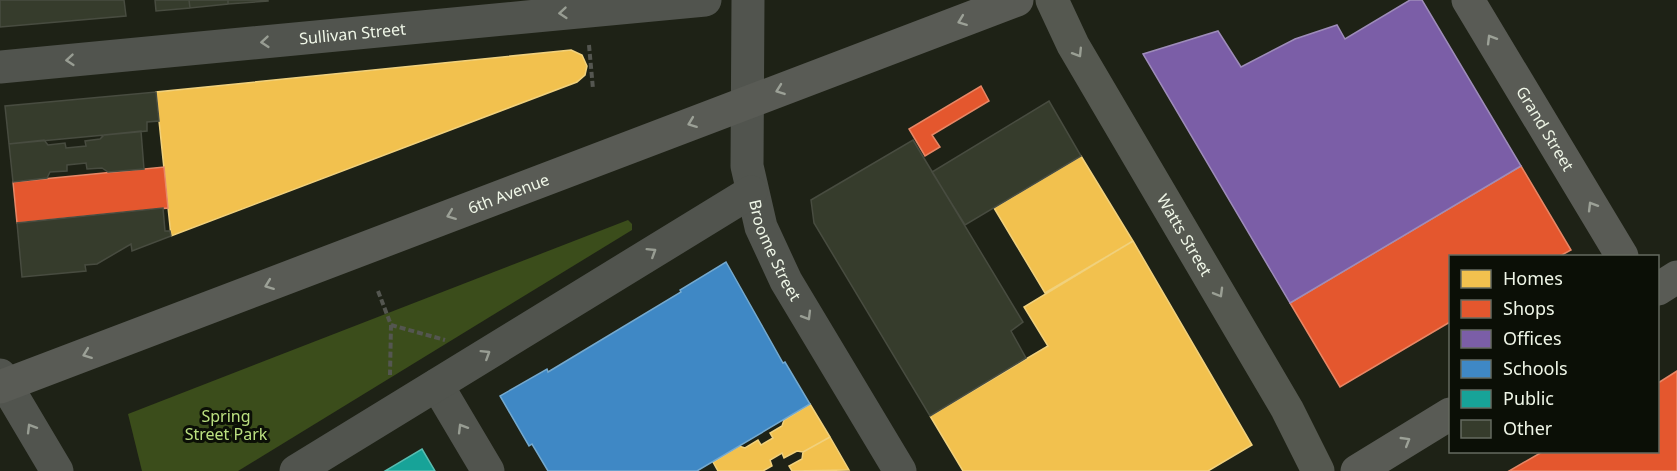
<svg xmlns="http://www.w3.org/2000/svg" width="1677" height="471" font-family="'Noto Sans',sans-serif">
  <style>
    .green { fill: #3b4d1b }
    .homes { fill: #f2c14e; stroke: #f1d17c; stroke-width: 1.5 }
    .shops { fill: #e4572e; stroke: #e78766; stroke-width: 1.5 }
    .offices { fill: #7b5ea7; stroke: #9e8cba; stroke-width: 1.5 }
    .schools { fill: #3f88c5; stroke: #74a9cf; stroke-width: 1.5 }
    .public { fill: #17a398; stroke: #58bcb0; stroke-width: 1.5 }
    .building { fill: #363c2c; stroke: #484c40; stroke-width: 1.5 }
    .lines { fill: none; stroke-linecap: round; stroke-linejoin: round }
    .path { stroke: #545650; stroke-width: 4; stroke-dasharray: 6 3; stroke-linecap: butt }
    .minor { stroke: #51544e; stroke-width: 33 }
    .major { stroke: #595b55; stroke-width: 33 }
    .highway { stroke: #555850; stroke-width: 33 }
    .oneway { stroke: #989d93 }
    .oneway2 { stroke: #9ca197 }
    .oneway3 { stroke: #9a9f94 }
    .labels { text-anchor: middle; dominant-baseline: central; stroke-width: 6; stroke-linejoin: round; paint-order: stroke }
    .street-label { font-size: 16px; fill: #eff6e7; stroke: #0b0f06 }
    .park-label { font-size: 16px; fill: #bbe080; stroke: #0b0f06 }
  </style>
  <rect width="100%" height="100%" fill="#1e2216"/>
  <path class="green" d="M 628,220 L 632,224 L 632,230 L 238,471 L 142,471 L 128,414 Z"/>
  <path class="homes" d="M 571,50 L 582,55 L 587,66 L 585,75 L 577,82 L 171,236 L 156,92 Z
    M 1081,156 L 1133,241 L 1045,293 L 994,208 Z
    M 1133,241 L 1252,445 L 1208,471 L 963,471 L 930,416 L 1048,346 L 1024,307 Z
    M 810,404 L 830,437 L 803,452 L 797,451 L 784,458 L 782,453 L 770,460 L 772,466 L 763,471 L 718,471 L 713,462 L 739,446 L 745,448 L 758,440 L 761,445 L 773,438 L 770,433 L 782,426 L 784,420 Z
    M 830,437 L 849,470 L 792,471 L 789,466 L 802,459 L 803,452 Z"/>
  <path class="shops" d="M 981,86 L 989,101 L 932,135 L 940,147 L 925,156 L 909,129 Z
    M 1521,166 L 1571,250 L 1560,256 L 1450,256 L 1450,322 L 1340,387 L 1290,303 Z
    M 164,167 L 168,208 L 17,223 L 13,182 Z
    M 1677,371 L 1677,471 L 1509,471 L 1542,452 L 1658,452 L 1658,383 Z"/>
  <path class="offices" d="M 1410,0 L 1422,0 L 1521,166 L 1290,303 L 1143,54 L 1218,31 L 1241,67 L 1295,39 L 1337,25 L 1345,39 Z"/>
  <path class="schools" d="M 726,262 L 783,363 L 785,362 L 810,404 L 697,471 L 548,471 L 532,444 L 529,446 L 500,396 L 547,369 L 548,372 L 681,292 L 680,290 Z"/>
  <path class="public" d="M 422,449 L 435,471 L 385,471 Z"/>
  <path class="building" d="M 0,0 L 124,0 L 126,16 L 0,27 Z
    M 155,0 L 189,0 L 190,8 L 156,11 Z
    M 189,0 L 228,0 L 228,4 L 190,8 Z
    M 228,0 L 268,0 L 268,1 L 228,4 Z
    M 156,92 L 159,121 L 147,122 L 147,131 L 9,144 L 5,106 Z
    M 1049,101 L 1081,156 L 965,225 L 932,172 Z
    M 141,131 L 144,169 L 108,172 L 102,168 L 87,169 L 86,163 L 67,165 L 67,171 L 50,172 L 47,178 L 13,182 L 9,144 L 44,140 L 48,145 L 65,143 L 66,148 L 86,146 L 85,141 L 100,139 L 104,135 Z
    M 913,140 L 1023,322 L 1011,331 L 1026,358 L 930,416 L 814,223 L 811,200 Z
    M 163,208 L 165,231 L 170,231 L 171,236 L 132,251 L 131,244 L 97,264 L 85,265 L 86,271 L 22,277 L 17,223 Z"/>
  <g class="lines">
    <path class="path" d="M 589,45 L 593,89
      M 378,291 L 391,325 L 390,375
      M 391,325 L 445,340"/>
    <g class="minor">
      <path id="s1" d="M 748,0 L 747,166 L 761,227 L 786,281 L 900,471"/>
      <path id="s2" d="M 0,67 L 705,0"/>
      <path d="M 0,375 L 57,471"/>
      <path d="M 437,385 L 488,471"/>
      <path d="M 296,471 L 751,192"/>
    </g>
    <g class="major">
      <path id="s3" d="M 1468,0 L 1622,256"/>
      <path d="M 1658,289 L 1677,277"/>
      <path id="s4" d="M 0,387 L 1017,0"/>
      <path d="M 1357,471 L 1450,414"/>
    </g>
    <path class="highway" id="s5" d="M 1052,0 L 1073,45 L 1287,409 L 1318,471"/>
  </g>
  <defs><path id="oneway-chevron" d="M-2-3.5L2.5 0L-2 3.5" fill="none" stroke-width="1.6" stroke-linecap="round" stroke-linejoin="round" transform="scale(1.5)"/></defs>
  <g class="oneway">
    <use href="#oneway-chevron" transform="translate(563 13) rotate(175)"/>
    <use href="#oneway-chevron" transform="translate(265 42) rotate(175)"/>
    <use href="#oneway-chevron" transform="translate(70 60) rotate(175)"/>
    <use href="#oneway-chevron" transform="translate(652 252) rotate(-32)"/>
    <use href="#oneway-chevron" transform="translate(807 316) rotate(59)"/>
    <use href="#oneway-chevron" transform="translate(486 354) rotate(-32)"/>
    <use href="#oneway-chevron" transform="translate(31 428) rotate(-121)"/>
    <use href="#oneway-chevron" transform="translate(462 428) rotate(-121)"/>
  </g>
  <g class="oneway2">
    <use href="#oneway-chevron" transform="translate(962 21) rotate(159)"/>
    <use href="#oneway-chevron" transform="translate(1491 39) rotate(-121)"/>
    <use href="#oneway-chevron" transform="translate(780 90) rotate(160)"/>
    <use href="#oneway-chevron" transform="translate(692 123) rotate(159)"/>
    <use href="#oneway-chevron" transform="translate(1592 206) rotate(-121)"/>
    <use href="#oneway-chevron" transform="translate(451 215) rotate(159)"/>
    <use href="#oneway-chevron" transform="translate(269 285) rotate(159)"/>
    <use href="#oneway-chevron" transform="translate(87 354) rotate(159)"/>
    <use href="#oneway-chevron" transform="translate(1406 441) rotate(-31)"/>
  </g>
  <g class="oneway3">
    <use href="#oneway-chevron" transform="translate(1078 53) rotate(58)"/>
    <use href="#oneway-chevron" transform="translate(1219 293) rotate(60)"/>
  </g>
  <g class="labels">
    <g class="street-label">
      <text stroke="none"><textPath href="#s2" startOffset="354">Sullivan Street</textPath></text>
      <text stroke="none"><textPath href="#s3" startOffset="150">Grand Street</textPath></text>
      <text stroke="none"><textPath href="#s4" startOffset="544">6th Avenue</textPath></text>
      <text stroke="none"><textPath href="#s5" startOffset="270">Watts Street</textPath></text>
      <text stroke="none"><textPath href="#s1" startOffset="255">Broome Street</textPath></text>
    </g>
    <g class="park-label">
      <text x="226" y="416">Spring<tspan x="226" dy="18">Street Park</tspan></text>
    </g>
  </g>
  <rect x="1449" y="255" width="210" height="198" fill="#0b0f06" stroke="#666b60" stroke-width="1.5"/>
  <rect x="1461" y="270" width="30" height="18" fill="#f2c14e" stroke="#666b60" stroke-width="1.5"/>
  <text x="1503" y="285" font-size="18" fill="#eff6e7">Homes</text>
  <rect x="1461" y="300" width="30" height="18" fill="#e4572e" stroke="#666b60" stroke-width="1.5"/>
  <text x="1503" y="315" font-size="18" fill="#eff6e7">Shops</text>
  <rect x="1461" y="330" width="30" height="18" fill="#7b5ea7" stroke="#666b60" stroke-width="1.5"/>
  <text x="1503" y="345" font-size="18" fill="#eff6e7">Offices</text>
  <rect x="1461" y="360" width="30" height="18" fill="#3f88c5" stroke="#666b60" stroke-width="1.5"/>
  <text x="1503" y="375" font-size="18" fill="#eff6e7">Schools</text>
  <rect x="1461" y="390" width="30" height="18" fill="#17a398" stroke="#666b60" stroke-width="1.5"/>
  <text x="1503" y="405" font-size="18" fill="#eff6e7">Public</text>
  <rect x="1461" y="420" width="30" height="18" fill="#363c2c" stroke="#666b60" stroke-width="1.5"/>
  <text x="1503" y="435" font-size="18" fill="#eff6e7">Other</text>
</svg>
